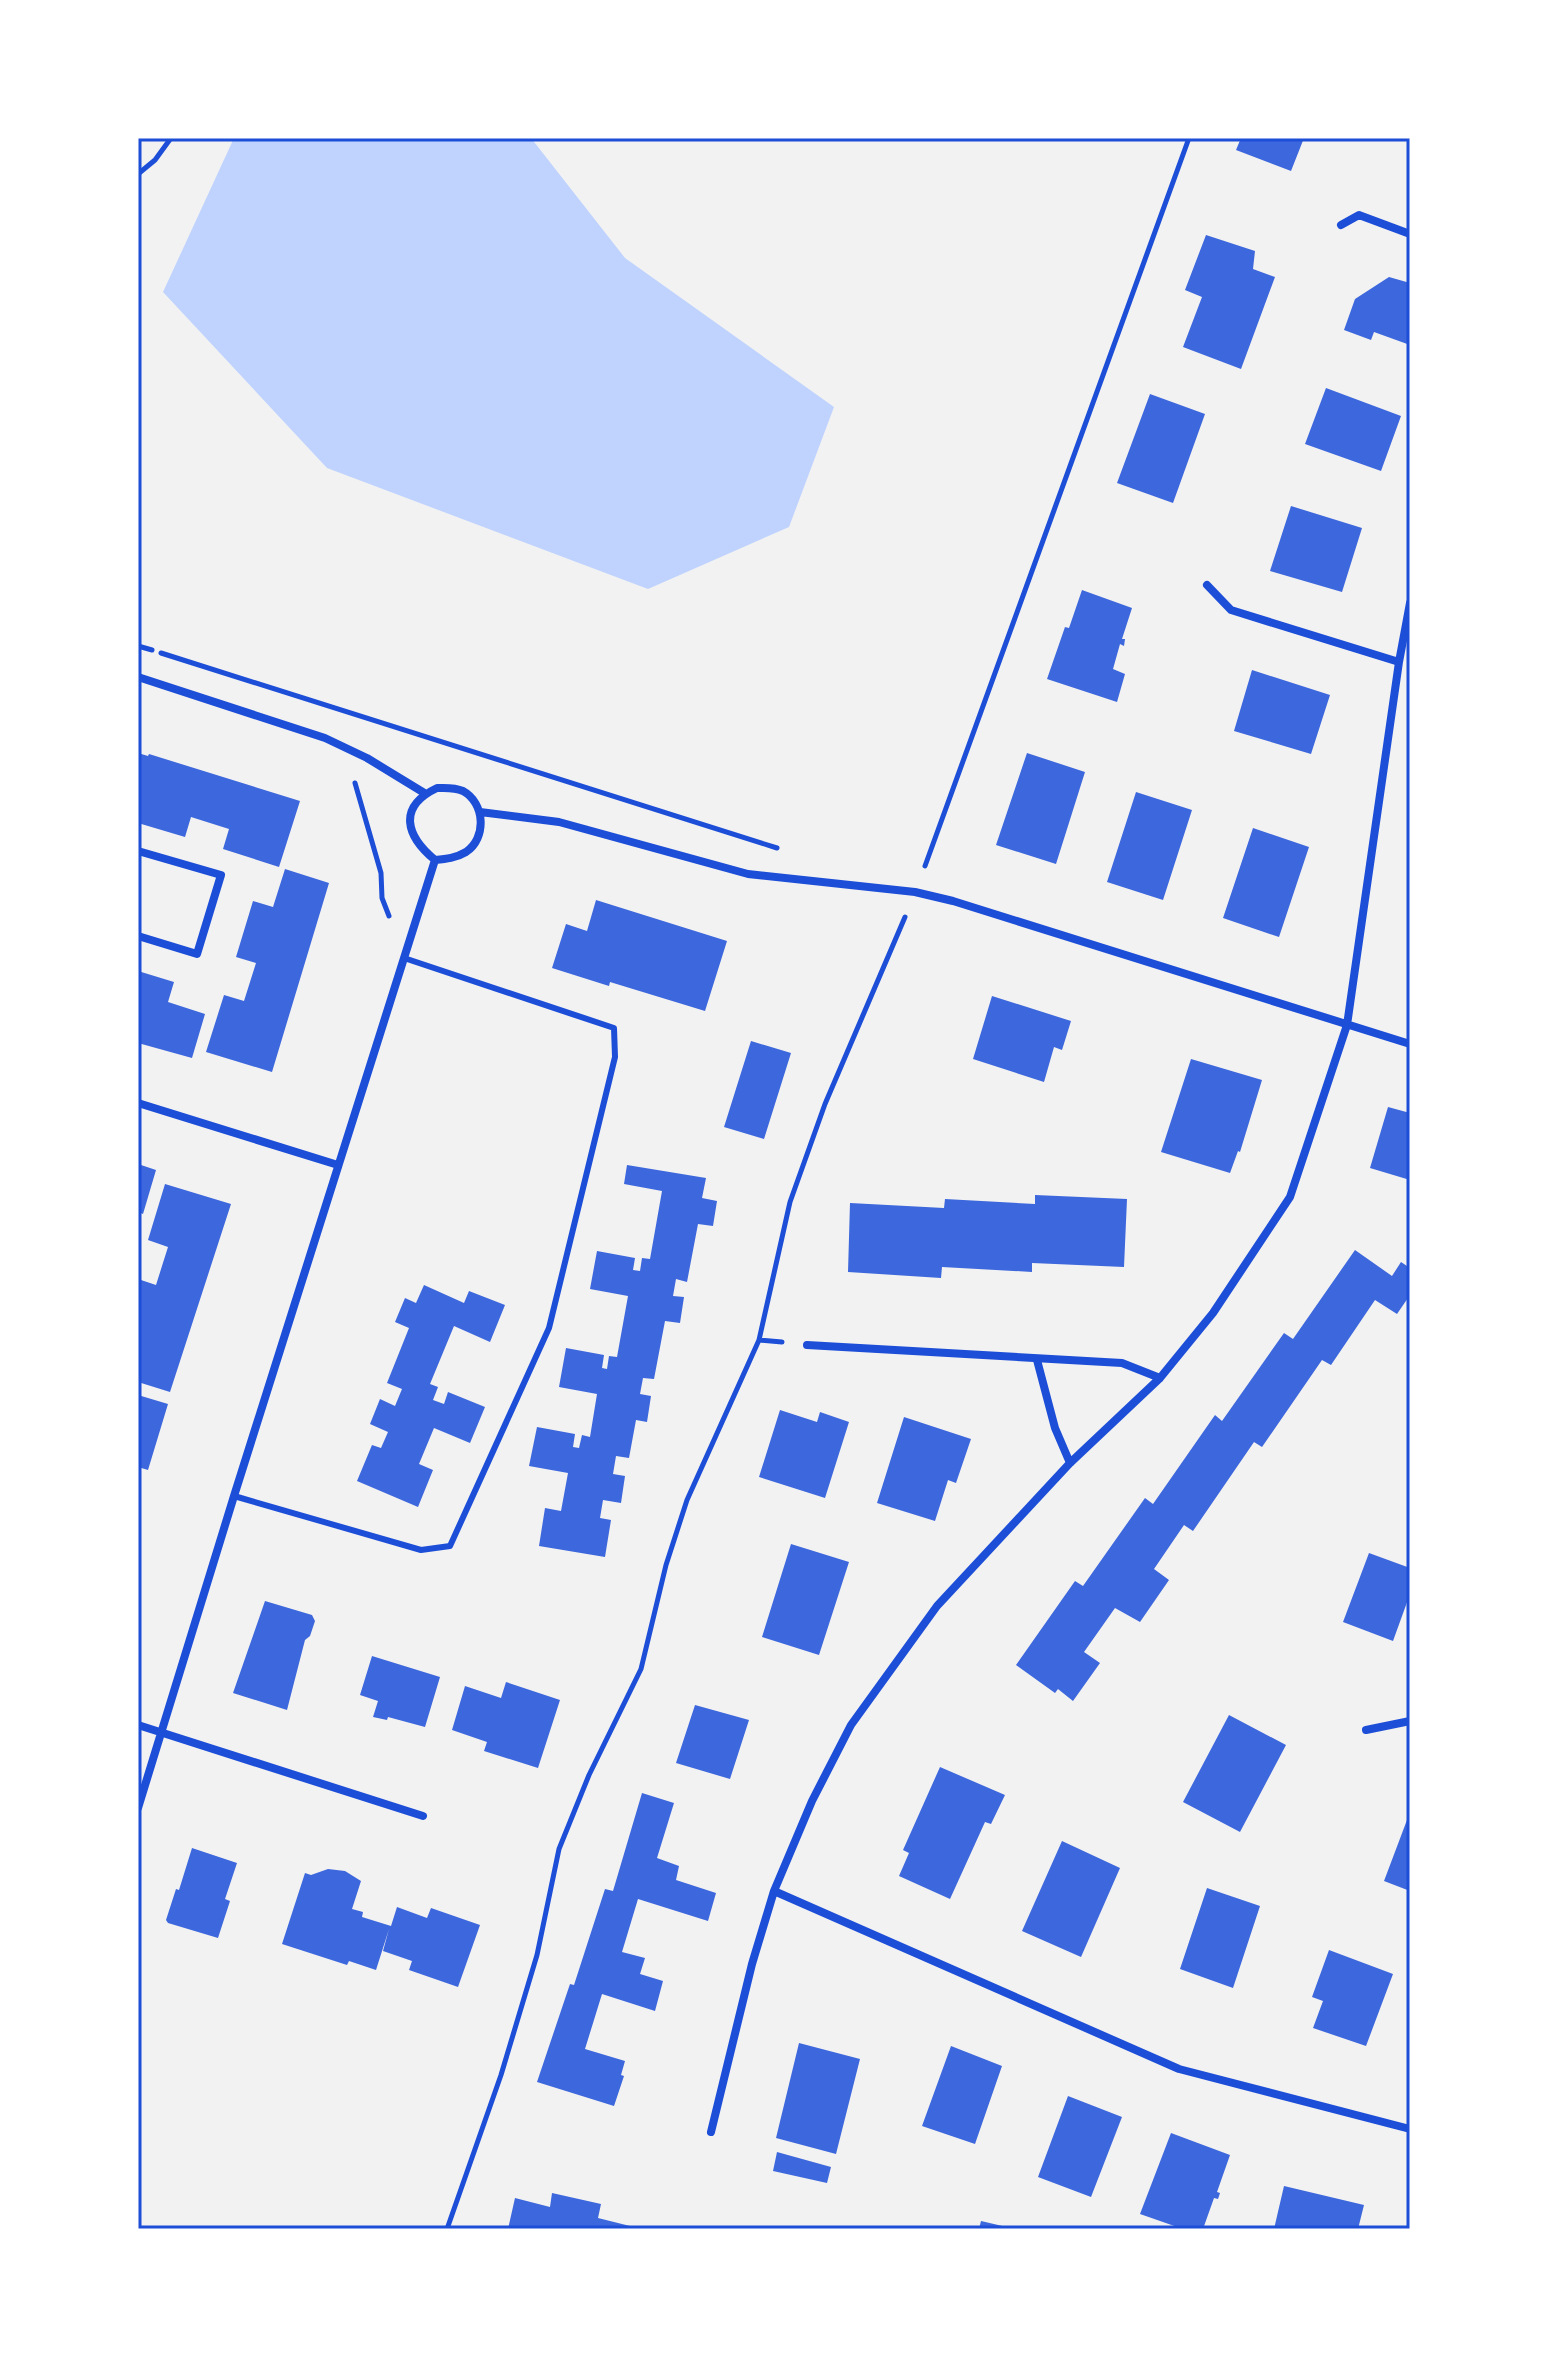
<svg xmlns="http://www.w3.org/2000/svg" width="1548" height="2367" font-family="Roboto,sans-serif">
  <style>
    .water { fill: #bfd3fe }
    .building { fill: #3d67dc }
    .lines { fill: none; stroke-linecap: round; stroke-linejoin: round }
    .path { stroke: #1d4ed8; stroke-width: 5 }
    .service { stroke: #1d4ed8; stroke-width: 6 }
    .minor { stroke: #1d4ed8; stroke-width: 8 }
    .neatline { fill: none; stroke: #1d4ed8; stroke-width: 3 }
  </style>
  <rect width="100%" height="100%" fill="#f2f2f2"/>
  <path class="water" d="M 234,138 L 531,138 L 625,258 L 834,407 L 789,527 L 648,589 L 327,468 L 163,292 Z"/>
  <path class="building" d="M 1241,138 L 1304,138 L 1291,171 L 1236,150 Z
    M 1206,235 L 1255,251 L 1253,269 L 1275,277 L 1241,369 L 1183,347 L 1202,297 L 1185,290 Z
    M 1389,277 L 1410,283 L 1410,345 L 1374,332 L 1371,340 L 1344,330 L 1355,299 Z
    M 1326,388 L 1401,416 L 1381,471 L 1305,444 Z
    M 1150,394 L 1205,414 L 1173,503 L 1117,483 Z
    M 1291,506 L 1362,528 L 1342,592 L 1270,571 Z
    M 1082,590 L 1132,608 L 1122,639 L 1125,639 L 1124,646 L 1120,644 L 1113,669 L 1125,674 L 1117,702 L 1047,679 L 1065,627 L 1069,628 Z
    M 1252,670 L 1330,695 L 1311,754 L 1234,731 Z
    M 138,753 L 148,756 L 149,754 L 300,801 L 279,867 L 223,849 L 229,829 L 191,817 L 185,837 L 138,823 Z
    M 1027,753 L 1085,772 L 1056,864 L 996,845 Z
    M 1136,792 L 1192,810 L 1163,900 L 1107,882 Z
    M 1253,828 L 1309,847 L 1279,937 L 1223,918 Z
    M 285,869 L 329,883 L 272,1072 L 206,1052 L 224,995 L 244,1001 L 256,963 L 236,957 L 253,901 L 273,907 Z
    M 596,900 L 727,941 L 705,1011 L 610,982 L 609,986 L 552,968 L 566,924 L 587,931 Z
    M 138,971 L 174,982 L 168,1002 L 205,1014 L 192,1058 L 138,1043 Z
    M 992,996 L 1071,1021 L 1062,1050 L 1054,1047 L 1044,1082 L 973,1059 Z
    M 751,1041 L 791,1053 L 764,1139 L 724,1127 Z
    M 1191,1059 L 1262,1080 L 1240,1152 L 1238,1151 L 1230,1173 L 1161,1152 Z
    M 1388,1107 L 1410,1113 L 1410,1180 L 1370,1168 Z
    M 138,1164 L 156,1170 L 143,1214 L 138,1212 Z
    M 627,1165 L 706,1178 L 702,1198 L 717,1201 L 713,1226 L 698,1224 L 687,1282 L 676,1279 L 673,1296 L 684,1297 L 680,1323 L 665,1321 L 654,1379 L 643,1378 L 640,1394 L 651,1396 L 647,1422 L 636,1420 L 629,1458 L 616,1456 L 613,1474 L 625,1476 L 621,1503 L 603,1500 L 600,1518 L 611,1520 L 605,1557 L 539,1546 L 545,1508 L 561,1511 L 568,1473 L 529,1466 L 537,1427 L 575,1434 L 573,1447 L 579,1448 L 582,1435 L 590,1437 L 597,1394 L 559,1387 L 566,1348 L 604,1355 L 602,1368 L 607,1369 L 609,1356 L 617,1357 L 628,1296 L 590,1289 L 597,1251 L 635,1258 L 633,1270 L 640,1271 L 642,1258 L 650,1259 L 662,1191 L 624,1184 Z
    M 165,1184 L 231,1204 L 170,1392 L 138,1382 L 138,1279 L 156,1285 L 168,1247 L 148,1240 Z
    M 1035,1195 L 1127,1199 L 1124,1267 L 1032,1263 L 1032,1272 L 942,1267 L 941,1278 L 848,1272 L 850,1203 L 944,1208 L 945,1199 L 1035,1204 Z
    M 1355,1250 L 1392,1276 L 1401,1262 L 1410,1268 L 1410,1295 L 1397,1314 L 1375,1300 L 1331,1365 L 1322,1360 L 1262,1447 L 1254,1442 L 1193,1531 L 1184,1525 L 1154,1569 L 1169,1580 L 1140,1622 L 1115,1608 L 1084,1652 L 1100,1663 L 1073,1701 L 1058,1689 L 1055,1693 L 1016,1665 L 1075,1581 L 1083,1586 L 1145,1498 L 1153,1504 L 1215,1415 L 1222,1421 L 1284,1333 L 1293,1339 Z
    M 424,1285 L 464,1303 L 469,1291 L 505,1305 L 490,1342 L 454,1326 L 430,1384 L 438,1387 L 433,1400 L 444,1404 L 448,1392 L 485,1407 L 470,1443 L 434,1428 L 419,1464 L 433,1470 L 418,1507 L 357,1481 L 372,1445 L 381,1448 L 388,1432 L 370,1424 L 380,1399 L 395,1406 L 402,1389 L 387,1383 L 409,1328 L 395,1322 L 405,1298 L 416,1303 Z
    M 138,1395 L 168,1404 L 148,1470 L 138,1467 Z
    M 780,1410 L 817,1422 L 820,1412 L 849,1422 L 825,1498 L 759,1477 Z
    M 904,1417 L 971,1439 L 956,1483 L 948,1480 L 935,1521 L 877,1503 Z
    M 791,1544 L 849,1562 L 819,1655 L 762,1637 Z
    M 1369,1553 L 1410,1568 L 1410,1594 L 1393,1641 L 1343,1622 Z
    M 265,1601 L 312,1615 L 315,1621 L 310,1636 L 305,1640 L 287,1710 L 233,1693 Z
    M 372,1656 L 440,1677 L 425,1727 L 388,1717 L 387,1720 L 373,1717 L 378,1701 L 360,1695 Z
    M 506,1682 L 560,1700 L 538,1768 L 484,1751 L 487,1742 L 452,1730 L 465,1686 L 501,1698 Z
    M 695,1705 L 749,1720 L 730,1779 L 676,1763 Z
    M 1229,1715 L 1286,1745 L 1240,1832 L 1183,1802 Z
    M 940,1767 L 1005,1795 L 991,1824 L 985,1822 L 950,1899 L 899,1876 L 909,1853 L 903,1850 Z
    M 642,1793 L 674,1803 L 657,1858 L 679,1866 L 676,1880 L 716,1893 L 708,1921 L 638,1899 L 622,1952 L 645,1958 L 640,1974 L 663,1981 L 655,2011 L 602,1994 L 585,2049 L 625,2061 L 621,2075 L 624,2076 L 614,2106 L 537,2082 L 570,1984 L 574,1985 L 605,1889 L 613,1891 Z
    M 1410,1812 L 1410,1891 L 1384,1881 Z
    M 1062,1841 L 1120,1868 L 1081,1957 L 1022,1931 Z
    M 192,1848 L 237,1863 L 225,1899 L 230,1901 L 218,1938 L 168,1923 L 166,1920 L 176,1889 L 179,1890 Z
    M 328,1869 L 345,1871 L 361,1881 L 352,1909 L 363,1912 L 362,1917 L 391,1926 L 397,1907 L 427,1918 L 431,1908 L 480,1925 L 458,1987 L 409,1970 L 412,1961 L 383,1951 L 389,1929 L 376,1970 L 349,1961 L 347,1965 L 282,1944 L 305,1873 L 311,1875 Z
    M 1207,1888 L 1260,1906 L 1233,1988 L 1180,1969 Z
    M 1329,1950 L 1393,1974 L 1366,2046 L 1313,2028 L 1323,2001 L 1312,1997 Z
    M 799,2043 L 860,2059 L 836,2154 L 776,2138 Z
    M 951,2046 L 1002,2066 L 975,2144 L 922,2126 Z
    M 1068,2096 L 1122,2117 L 1091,2197 L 1038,2177 Z
    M 1171,2133 L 1230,2155 L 1217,2192 L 1220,2193 L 1218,2199 L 1214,2198 L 1203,2229 L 1183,2229 L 1140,2214 Z
    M 777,2152 L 831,2167 L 827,2183 L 773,2171 Z
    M 1284,2186 L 1364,2205 L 1358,2229 L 1274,2229 Z
    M 552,2193 L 601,2204 L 598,2218 L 642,2229 L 508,2229 L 515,2198 L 550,2207 Z
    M 981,2221 L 1011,2228 L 1011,2229 L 979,2229 Z"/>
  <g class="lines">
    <path class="path" d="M 138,174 L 155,160 L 171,138
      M 138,646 L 152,650
      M 161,653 L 777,848
      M 355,783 L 381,873 L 382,898 L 389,916
      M 925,866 L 1189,138
      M 759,1340 L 782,1342
      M 447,2229 L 501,2075 L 537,1955 L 559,1849 L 589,1775 L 641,1669 L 666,1565 L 687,1500 L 759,1340 L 790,1202 L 825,1104 L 905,917"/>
    <path class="service" d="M 234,1496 L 421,1550 L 450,1546 L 549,1328 L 615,1057 L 614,1028 L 404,958"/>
    <path class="minor" d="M 1341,225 L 1359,215 L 1410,234
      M 1207,585 L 1231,610 L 1399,662
      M 138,677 L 325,738 L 367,758 L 426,794
      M 437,788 C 445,788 454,787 463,791 C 485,803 487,838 466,852 C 456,858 446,859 435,860 C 406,836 397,807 437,788 Z
      M 480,812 L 559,822 L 748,874 L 915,892 L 953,901 L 1410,1044
      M 138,851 L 221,875 L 197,954 L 138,936
      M 138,1103 L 338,1165
      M 807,1345 L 1122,1363 L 1160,1378
      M 1037,1360 L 1055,1428 L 1070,1463
      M 138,1725 L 423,1816
      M 1366,1730 L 1410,1721
      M 138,1808 L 234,1496 L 435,860
      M 774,1891 L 1179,2069 L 1410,2129
      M 711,2132 L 752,1964 L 774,1891 L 812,1801 L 851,1725 L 937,1606 L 1070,1463 L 1160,1378 L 1213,1313 L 1290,1197 L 1347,1025 L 1399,662 L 1410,603"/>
  </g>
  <rect width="1548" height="2367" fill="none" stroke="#ffffff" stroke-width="280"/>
  <rect x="140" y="140" width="1268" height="2087" class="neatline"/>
</svg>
